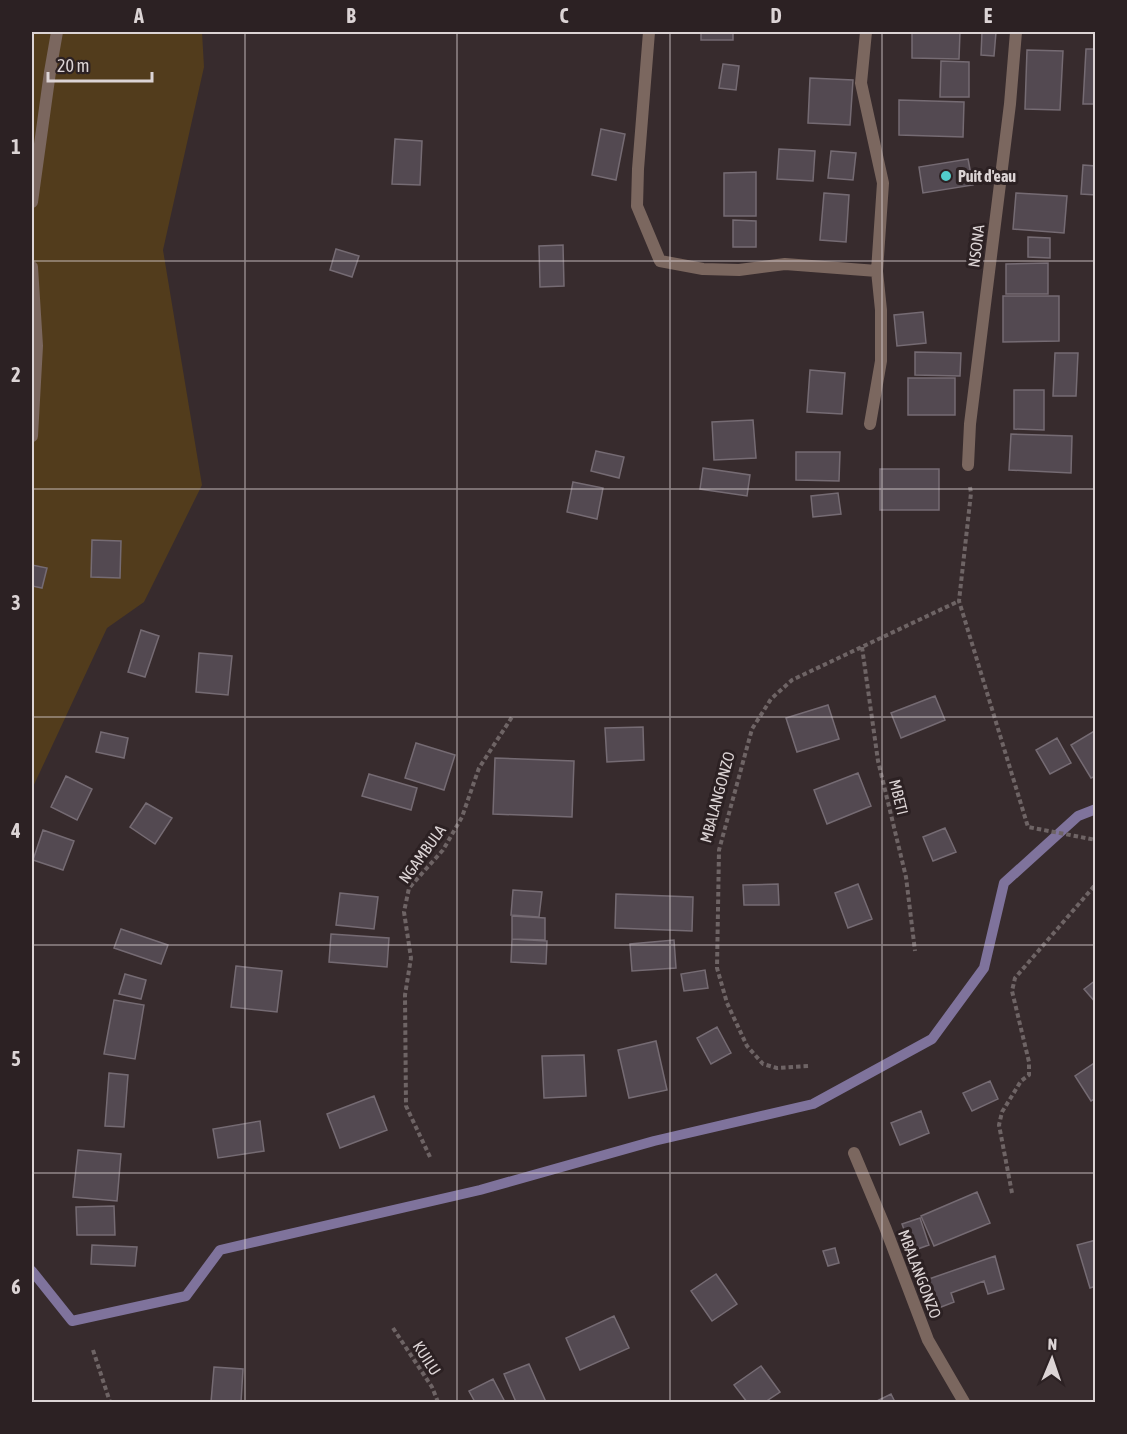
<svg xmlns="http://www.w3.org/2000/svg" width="1127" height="1434" font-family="'Asap Condensed',sans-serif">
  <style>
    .green { fill: #523c1c }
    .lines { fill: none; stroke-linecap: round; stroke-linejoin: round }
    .stream { stroke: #7f739c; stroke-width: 10 }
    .building { fill: #534951; stroke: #756b73; stroke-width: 1.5 }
    .path { stroke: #6e6465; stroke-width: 4; stroke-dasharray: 4.5 3; stroke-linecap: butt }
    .street { stroke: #7b675f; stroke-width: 12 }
    .grid { fill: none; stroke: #dcd4d5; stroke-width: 1.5; stroke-opacity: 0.55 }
    .poi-dot { fill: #52cdcc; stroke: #2c2123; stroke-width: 2 }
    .labels { text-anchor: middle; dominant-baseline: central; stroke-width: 6; stroke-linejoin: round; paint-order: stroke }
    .poi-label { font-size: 16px; font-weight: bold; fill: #dcd4d5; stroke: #2c2123; text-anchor: start }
    .street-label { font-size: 16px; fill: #dcd4d5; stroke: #2c2123 }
    .neatline { fill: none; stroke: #dcd4d5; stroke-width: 2 }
    .grid-label { font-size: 20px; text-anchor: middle; font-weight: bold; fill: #dcd4d5 }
  </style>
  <rect width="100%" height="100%" fill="#372b2d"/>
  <path class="green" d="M 32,32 L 202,32 L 204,67 L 163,250 L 202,485 L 144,602 L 107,628 L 32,789 Z"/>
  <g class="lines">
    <path class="stream" d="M 32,1271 L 72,1321 L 186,1296 L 220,1250 L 480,1190 L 654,1141 L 813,1104 L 932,1039 L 984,968 L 1004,883 L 1078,816 L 1096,809"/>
  </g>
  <path class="building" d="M 701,32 L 733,32 L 733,40 L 701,40 Z
    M 912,32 L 960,32 L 959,59 L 912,58 Z
    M 982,32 L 996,32 L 994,56 L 981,55 Z
    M 1086,49 L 1096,49 L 1096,104 L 1083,104 Z
    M 1027,50 L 1063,51 L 1060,110 L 1025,109 Z
    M 941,61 L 969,62 L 969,97 L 940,97 Z
    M 723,64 L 739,66 L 736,90 L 719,88 Z
    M 810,78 L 853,80 L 850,125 L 808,123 Z
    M 899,100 L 964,102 L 963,137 L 899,135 Z
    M 601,129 L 625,134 L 616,180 L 592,175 Z
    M 395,139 L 422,141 L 420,185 L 392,184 Z
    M 779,149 L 815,151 L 813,181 L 777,179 Z
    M 831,151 L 856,153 L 853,180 L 828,178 Z
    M 968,159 L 973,185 L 923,193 L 919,167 Z
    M 1083,165 L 1096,166 L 1096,195 L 1081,194 Z
    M 756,172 L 756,216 L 724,216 L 724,173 Z
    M 824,193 L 849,195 L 846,242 L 820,240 Z
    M 1016,193 L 1067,196 L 1064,233 L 1013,229 Z
    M 733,220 L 756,221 L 756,247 L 733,247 Z
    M 1028,237 L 1050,238 L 1050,258 L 1028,257 Z
    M 563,245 L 564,286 L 540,287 L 539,246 Z
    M 336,249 L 359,256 L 352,277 L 330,270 Z
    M 1048,263 L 1048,294 L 1006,294 L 1006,264 Z
    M 1003,296 L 1059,296 L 1059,341 L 1003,342 Z
    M 923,312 L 926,343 L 897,346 L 894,315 Z
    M 915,352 L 961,353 L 960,376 L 915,375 Z
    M 1055,353 L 1078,353 L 1076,396 L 1053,396 Z
    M 810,370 L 845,373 L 842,414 L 807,412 Z
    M 908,378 L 955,378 L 955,415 L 908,415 Z
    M 1014,390 L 1044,390 L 1044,430 L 1014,429 Z
    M 753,420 L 756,458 L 714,460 L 712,422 Z
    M 1011,434 L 1072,436 L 1071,473 L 1009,470 Z
    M 596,451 L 624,457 L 619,478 L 591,471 Z
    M 796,452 L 840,452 L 839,481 L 796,480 Z
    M 703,468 L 750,475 L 747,496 L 700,489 Z
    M 880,469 L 939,469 L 939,510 L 880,510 Z
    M 573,482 L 603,488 L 597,519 L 567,512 Z
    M 838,493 L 841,514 L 813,517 L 811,496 Z
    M 92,540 L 121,541 L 120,578 L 91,577 Z
    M 32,565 L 47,568 L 42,588 L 32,586 Z
    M 141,630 L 159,636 L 145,677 L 128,672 Z
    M 199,653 L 232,656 L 228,695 L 196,692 Z
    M 935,696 L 945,720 L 901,738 L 891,713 Z
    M 828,705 L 839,739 L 797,752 L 786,718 Z
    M 643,727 L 644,760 L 607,762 L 605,728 Z
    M 1096,730 L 1096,776 L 1091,778 L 1071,745 Z
    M 101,732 L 128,738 L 124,758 L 96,752 Z
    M 1057,738 L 1071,763 L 1050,774 L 1036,750 Z
    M 416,743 L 455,755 L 444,790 L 405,778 Z
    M 495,758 L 574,761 L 572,817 L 493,814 Z
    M 858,773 L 871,806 L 827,824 L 814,790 Z
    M 369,774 L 417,788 L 411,810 L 362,796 Z
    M 66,776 L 92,789 L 77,820 L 51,807 Z
    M 146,803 L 172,818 L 155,844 L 130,827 Z
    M 945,828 L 956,852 L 933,861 L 923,837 Z
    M 43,830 L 74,841 L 63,870 L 33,860 Z
    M 778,884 L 779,905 L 744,905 L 743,885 Z
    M 858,884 L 872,919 L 848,928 L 835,893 Z
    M 513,890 L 542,892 L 539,917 L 511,915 Z
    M 340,893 L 378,897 L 374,929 L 336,925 Z
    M 616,894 L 693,897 L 692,931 L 615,928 Z
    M 512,916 L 545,918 L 545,940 L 512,939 Z
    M 121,929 L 168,945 L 161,964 L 114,948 Z
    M 331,934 L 389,938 L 387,967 L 329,962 Z
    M 512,939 L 547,941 L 546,964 L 511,962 Z
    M 674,940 L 676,968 L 632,971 L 630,944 Z
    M 236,966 L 282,971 L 277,1012 L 231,1007 Z
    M 705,970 L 708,988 L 684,991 L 681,974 Z
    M 125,974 L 146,980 L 141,999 L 119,994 Z
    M 1096,980 L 1096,1003 L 1084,989 Z
    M 114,1000 L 144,1005 L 135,1059 L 104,1054 Z
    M 717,1027 L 731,1053 L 711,1064 L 697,1038 Z
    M 656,1041 L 667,1090 L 629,1098 L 618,1050 Z
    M 584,1055 L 586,1096 L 544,1098 L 542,1056 Z
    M 1096,1062 L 1096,1098 L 1091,1101 L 1075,1076 Z
    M 109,1073 L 128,1075 L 124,1127 L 105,1126 Z
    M 990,1081 L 998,1099 L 972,1111 L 963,1093 Z
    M 374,1096 L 387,1130 L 340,1148 L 327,1114 Z
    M 921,1111 L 929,1133 L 900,1145 L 891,1123 Z
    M 260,1121 L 264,1151 L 218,1158 L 213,1129 Z
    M 78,1150 L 121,1154 L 117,1201 L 73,1197 Z
    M 977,1192 L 990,1223 L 934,1246 L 921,1216 Z
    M 114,1206 L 115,1235 L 77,1235 L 76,1207 Z
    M 920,1218 L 929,1245 L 912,1251 L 902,1224 Z
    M 1096,1240 L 1096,1286 L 1090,1288 L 1077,1245 Z
    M 92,1245 L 137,1247 L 135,1266 L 91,1264 Z
    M 835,1248 L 839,1263 L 828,1266 L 823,1251 Z
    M 995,1256 L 1004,1289 L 988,1294 L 984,1281 L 951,1293 L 954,1302 L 936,1309 L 926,1280 Z
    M 716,1274 L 737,1304 L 712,1321 L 691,1291 Z
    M 614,1316 L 629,1348 L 580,1370 L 566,1338 Z
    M 529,1364 L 546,1402 L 516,1402 L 504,1374 Z
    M 761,1366 L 780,1392 L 765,1402 L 747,1402 L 734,1385 Z
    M 214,1367 L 243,1369 L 241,1402 L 211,1402 Z
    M 493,1379 L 505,1402 L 475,1402 L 469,1391 Z
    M 891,1394 L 895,1402 L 875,1402 Z"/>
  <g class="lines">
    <path class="path" d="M 970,487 L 971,493 L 959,601 L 1028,827 L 1096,840
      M 862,647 L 878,761 L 906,877 L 915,951
      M 808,1066 L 777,1068 L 763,1064 L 747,1046 L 727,1003 L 717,968 L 719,850 L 752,729 L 771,699 L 792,680 L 959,601
      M 430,1157 L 406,1106 L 405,995 L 411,958 L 404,912 L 409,888 L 443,850 L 462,817 L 479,768 L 512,717
      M 1012,1193 L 999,1125 L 1002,1112 L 1010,1099 L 1021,1081 L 1029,1075 L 1029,1062 L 1012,991 L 1015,978 L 1096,884
      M 393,1328 L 432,1387 L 438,1402
      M 93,1350 L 110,1402"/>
    <path class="street" d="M 649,32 L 638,169 L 637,206 L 660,261 L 703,269 L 739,270 L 785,264 L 877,271
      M 866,32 L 861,83 L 883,183 L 877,271 L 881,310 L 881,361 L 870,424
      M 32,202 L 50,72 L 57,32
      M 32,267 L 37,346 L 32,436
      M 968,465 L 970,424 L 1010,104 L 1016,32
      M 854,1153 L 885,1227 L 928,1340 L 964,1402"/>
  </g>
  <path class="grid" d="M 245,32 L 245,1402M 457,32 L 457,1402M 670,32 L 670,1402M 882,32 L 882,1402M 32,261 L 1096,261M 32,489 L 1096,489M 32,717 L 1096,717M 32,945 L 1096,945M 32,1173 L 1096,1173"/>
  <circle class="poi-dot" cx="946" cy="176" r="6"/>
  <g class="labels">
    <g class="poi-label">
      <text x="958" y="176">Puit d'eau</text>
    </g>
    <g class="street-label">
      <text transform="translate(976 246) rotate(-83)">NSONA</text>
      <text transform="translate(717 797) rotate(-75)">MBALANGONZO</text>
      <text transform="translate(899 797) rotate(76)">MBETI</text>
      <text transform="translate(422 854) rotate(-54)">NGAMBULA</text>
      <text transform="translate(920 1274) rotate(69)">MBALANGONZO</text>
      <text transform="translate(427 1358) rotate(57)">KUILU</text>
    </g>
  </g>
  <rect width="1127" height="1434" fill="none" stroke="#2c2123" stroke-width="66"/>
  <g transform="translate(1052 1359) rotate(2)" stroke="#2c2123" stroke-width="4.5" paint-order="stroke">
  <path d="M0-4.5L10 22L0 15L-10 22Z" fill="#dcd4d5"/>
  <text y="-9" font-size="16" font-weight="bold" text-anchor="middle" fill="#dcd4d5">N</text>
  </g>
  <path d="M48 72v9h104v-9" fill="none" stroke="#dcd4d5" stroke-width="3"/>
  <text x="57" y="72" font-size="18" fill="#dcd4d5" stroke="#2c2123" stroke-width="4.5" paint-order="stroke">20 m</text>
  <rect x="33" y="33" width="1061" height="1368" class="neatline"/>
  <g class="grid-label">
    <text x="139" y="23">A</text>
    <text x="351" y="23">B</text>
    <text x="564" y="23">C</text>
    <text x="776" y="23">D</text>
    <text x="988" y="23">E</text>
    <text x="16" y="154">1</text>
    <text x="16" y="382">2</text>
    <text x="16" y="610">3</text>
    <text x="16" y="838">4</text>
    <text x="16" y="1066">5</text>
    <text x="16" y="1294">6</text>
  </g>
</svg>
